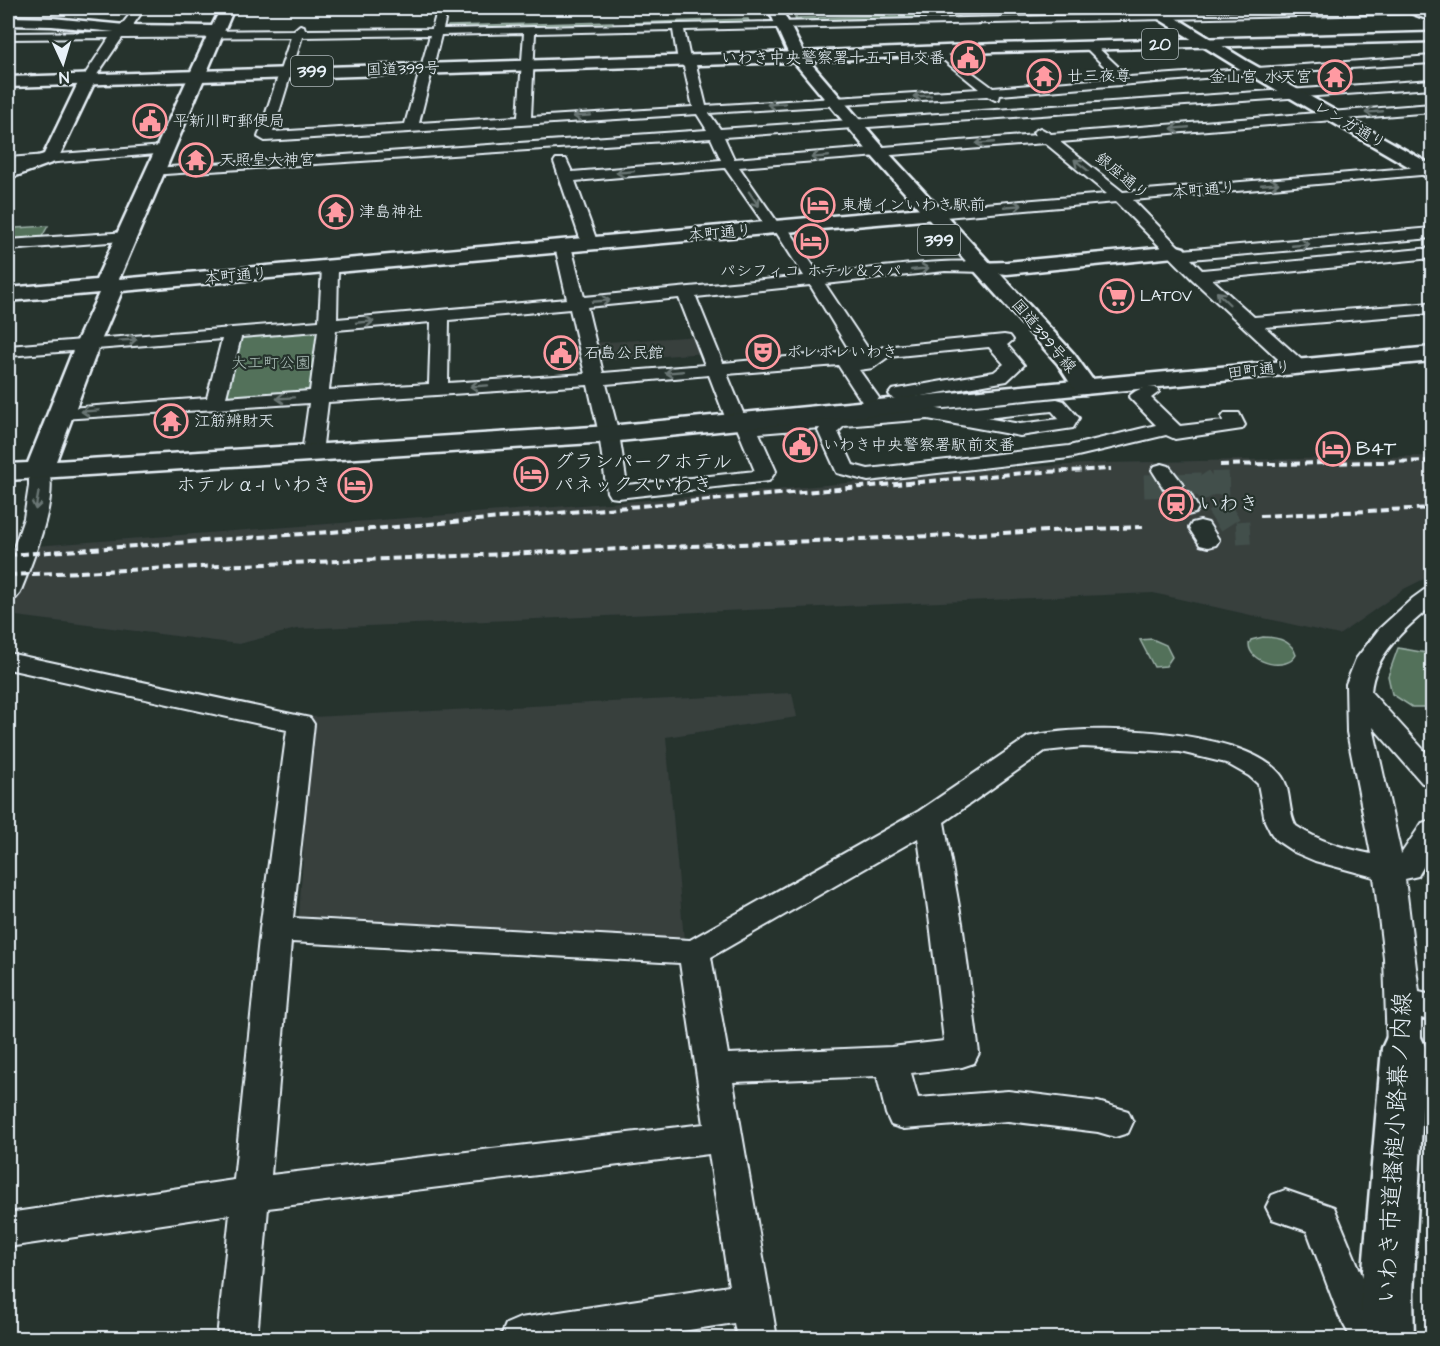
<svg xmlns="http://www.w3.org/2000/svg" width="1440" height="1346" font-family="'Architects Daughter','Klee One',sans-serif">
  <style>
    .built { fill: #373f3e }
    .green { fill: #52715a; stroke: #9db1a9; stroke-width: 1.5 }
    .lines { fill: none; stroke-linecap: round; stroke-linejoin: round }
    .street-tunnel { stroke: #43504b; stroke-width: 23; stroke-dasharray: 23 11; stroke-linecap: butt }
    .street-casing { stroke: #e8f1f8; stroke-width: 4 }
    .secondary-casing { stroke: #e8f1f8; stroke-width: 5 }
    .primary-casing { stroke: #e8f1f8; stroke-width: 5 }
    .highway-casing { stroke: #e8f1f8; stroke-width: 5 }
    .street { fill: #26332d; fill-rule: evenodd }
    .secondary { fill: #26332d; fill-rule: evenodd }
    .primary { fill: #26332d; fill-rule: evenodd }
    .highway { fill: #26332d; fill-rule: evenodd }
    .rail { stroke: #e8f1f8; stroke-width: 4; stroke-dasharray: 8 4; stroke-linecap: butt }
    .oneway { stroke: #6a7674 }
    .labels { text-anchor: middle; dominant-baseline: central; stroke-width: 4.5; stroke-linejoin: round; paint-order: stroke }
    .far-poi-label { font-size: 16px; fill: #e8f1f8; stroke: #26332d; text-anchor: start }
    .far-street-label { font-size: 16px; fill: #e8f1f8; stroke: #26332d }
    .far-park-label { font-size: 16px; fill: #acbeb9; stroke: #26332d }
    .shield { fill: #26332d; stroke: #aeb8bb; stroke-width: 1.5 }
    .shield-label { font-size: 18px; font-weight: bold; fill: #e8f1f8 }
    .poi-label { font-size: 20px; fill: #e8f1f8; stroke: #26332d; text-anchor: start }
    .near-street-label { font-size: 24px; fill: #e8f1f8; stroke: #26332d }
  </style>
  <rect width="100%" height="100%" fill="#26332d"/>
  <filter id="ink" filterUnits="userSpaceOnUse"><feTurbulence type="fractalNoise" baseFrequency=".0167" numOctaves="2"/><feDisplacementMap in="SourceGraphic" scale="12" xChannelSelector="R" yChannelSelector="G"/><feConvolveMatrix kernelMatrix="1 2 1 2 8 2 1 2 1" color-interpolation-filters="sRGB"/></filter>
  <g filter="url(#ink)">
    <path class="built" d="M 700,336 L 706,353 L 595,361 L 591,343 Z
      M 1432,456 L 1432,575 L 1404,589 L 1339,635 L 1153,593 L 296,629 L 239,644 L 8,615 L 8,548 L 741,493 L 992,469 L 1106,463 Z
      M 792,693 L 797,717 L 666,737 L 684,940 L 299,916 L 312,717 Z"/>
    <path class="green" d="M 1225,8 L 1399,8 L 1401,9 L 1181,14 L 1174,9 Z
      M 1134,10 L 1140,15 L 984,19 L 979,13 Z
      M 955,14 L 964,18 L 797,23 L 795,18 Z
      M 748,19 L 750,24 L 630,26 L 630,23 Z
      M 613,22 L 613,27 L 447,30 L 448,26 Z
      M 48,226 L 40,240 L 8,242 L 16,228 Z
      M 313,331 L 319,333 L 311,388 L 304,392 L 230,396 L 224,394 L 238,337 Z
      M 1263,637 C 1277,637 1292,641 1296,655 C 1287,672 1249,664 1249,644 L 1251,640 Z
      M 1152,639 L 1166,645 L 1172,657 L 1166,666 L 1154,667 L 1140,640 Z
      M 1398,648 L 1432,654 L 1432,707 L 1412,707 L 1392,694 L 1388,676 Z"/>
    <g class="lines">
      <path class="street-tunnel" d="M 1199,477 L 1235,533 L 1250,532
        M 1144,486 L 1229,483"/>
      <g class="street-casing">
        <path id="street" d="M 135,8 L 145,8 L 128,32 L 294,30 L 300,25 L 304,26 L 305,30 L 432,29 L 438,8 L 448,8 L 443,29 L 1432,8 L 1432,13 L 684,30 L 690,59 L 696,65 L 706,106 L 979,89 L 935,53 L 935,49 L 939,48 L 993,88 L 1116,78 L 1086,48 L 1086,44 L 1094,44 L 1129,77 L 1432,56 L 1432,63 L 1252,74 L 1000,95 L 999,99 L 995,100 L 987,96 L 709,113 L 720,129 L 1432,80 L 1432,88 L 724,137 L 734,159 L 1036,135 L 1033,132 L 1040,128 L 1051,134 L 1432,104 L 1432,112 L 1060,142 L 1123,192 L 1432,166 L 1432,174 L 1133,200 L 1182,250 L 1432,228 L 1432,238 L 1191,259 L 1202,270 L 1432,248 L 1432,258 L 1212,279 L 1254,317 L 1432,303 L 1432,313 L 1265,327 L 1304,362 L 1306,366 L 1304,370 L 1290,370 L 1192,279 L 1116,202 L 934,218 L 926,213 L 934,208 L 1107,194 L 1045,143 L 739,167 L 778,223 L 785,224 L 819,274 C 844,272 982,252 993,267 L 985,272 L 945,271 L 825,284 L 869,350 L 866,356 L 883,347 L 1004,335 L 1010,336 L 1013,340 L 1007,345 L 1024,365 L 1007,381 L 899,400 L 892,398 L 889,394 L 892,390 L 994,372 L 1004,364 L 989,347 L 888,357 L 873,368 L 859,370 L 879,398 L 876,402 L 862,402 L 838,365 L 727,374 L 744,415 L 751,417 L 755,423 L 928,407 L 943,410 L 1057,399 L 1064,401 L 1079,418 L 1073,428 L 1020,436 L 928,419 L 844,426 L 838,432 L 853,465 L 868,469 L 1069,446 L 1156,425 L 1129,397 C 1135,389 1146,386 1156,388 L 1159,392 L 1151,398 L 1180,426 L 1223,421 L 1222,417 L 1225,413 L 1239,413 L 1245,425 L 1242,429 L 1175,439 L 1166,435 L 1069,458 L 868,481 L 837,473 L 818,431 L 820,428 L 759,433 L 776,471 L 769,481 L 618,498 L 610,497 L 607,492 L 599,434 L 588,385 L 328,402 L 322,453 L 319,457 L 312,459 L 305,457 L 302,453 L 309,403 L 62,419 L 55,417 L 52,413 L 55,409 L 207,398 L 222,339 L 8,356 L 8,346 L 319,321 L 322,268 L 330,263 L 338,268 L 337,319 L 567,299 L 555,246 L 563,241 L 571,246 L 584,297 L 804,276 L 776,232 L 769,231 L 725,168 L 575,181 L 598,244 L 590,249 L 582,244 L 554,162 L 556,159 L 566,159 L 572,172 L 721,160 L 711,138 L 150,175 L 148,172 L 150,169 L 155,168 L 707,130 L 697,114 L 265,141 L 258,137 L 291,37 L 122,38 L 92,82 L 88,83 L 82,79 L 109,38 L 8,39 L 8,33 L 116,32 ZM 673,30 L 678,61 L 684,67 L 693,107 L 531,117 L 535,33 ZM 524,33 L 518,117 L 419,123 L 441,35 ZM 430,35 L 405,124 L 273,132 L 302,37 ZM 810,285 L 850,351 L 723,363 L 696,297 ZM 679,298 L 705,365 L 603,373 L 587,307 ZM 570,309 L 585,374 L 448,383 L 449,320 ZM 431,322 L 429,384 L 329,390 L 336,330 ZM 318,331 L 310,391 L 226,397 L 241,337 ZM 709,375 L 727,422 L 730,426 L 737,428 L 755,471 L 627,485 L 619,434 L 606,384 ZM 1052,411 L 1059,419 L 1020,424 L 986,418 Z
          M 164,146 L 169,147 L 171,150 L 169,153 L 8,166 L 8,158 Z
          M 128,232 L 136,237 L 134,240 L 8,250 L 8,240 Z
          M 39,464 L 46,466 C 63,490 30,567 20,593 L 16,598 L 8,600 L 8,565 L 24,518 L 29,486 L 29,470 L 32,466 Z
          M 1162,464 L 1169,466 L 1183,484 L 1180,489 L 1172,490 L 1164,489 L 1152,470 L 1155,466 Z
          M 1181,491 L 1189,492 L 1198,508 L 1195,513 L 1187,515 L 1179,513 L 1170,497 L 1173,492 Z
          M 1200,521 L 1208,523 L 1219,540 L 1216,545 L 1208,547 L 1200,545 L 1189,528 L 1192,523 Z
          M 1432,588 L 1432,606 C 1405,628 1374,655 1371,692 L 1432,759 L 1432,785 L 1422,783 L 1373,727 L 1401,854 L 1422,823 L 1432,820 L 1432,852 L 1418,876 L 1405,879 L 1419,992 L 1432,995 L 1432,1021 L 1421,1018 L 1421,1048 L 1416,1058 L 1404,1062 L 1392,1058 L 1387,1048 L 1384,958 L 1374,877 L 1315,861 L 1294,852 L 1276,840 L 1271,833 L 1265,821 L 1258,784 L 1249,776 L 1226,763 L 1180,752 L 1083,747 L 1045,751 L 944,822 L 962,923 L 979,1053 L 974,1063 L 962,1067 L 911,1073 L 918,1098 L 1008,1091 L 1098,1102 L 1128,1111 L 1133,1122 L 1128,1133 L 1115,1137 L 1098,1132 L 1008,1121 L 904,1129 L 891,1125 L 886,1114 L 877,1076 L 733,1082 L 777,1338 L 737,1338 L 734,1323 L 638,1338 L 500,1338 L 506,1324 L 520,1318 L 729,1286 L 709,1154 L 268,1208 L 257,1338 L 217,1338 L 230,1214 L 8,1247 L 8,1213 L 234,1180 L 260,929 L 287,730 L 8,669 L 8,653 L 310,718 L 314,724 L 293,918 L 690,940 L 919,811 L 1028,737 C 1083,722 1242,728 1280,774 C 1292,788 1287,810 1296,826 C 1320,842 1343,848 1371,854 L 1347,732 L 1346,684 L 1356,659 L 1379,629 L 1413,598 L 1424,590 ZM 918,838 L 930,923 L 944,1041 L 891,1047 L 728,1054 L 711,957 ZM 291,942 L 680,963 L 704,1124 L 271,1175 Z
          M 1285,1190 L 1334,1207 L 1374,1304 L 1388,1324 L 1394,1338 L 1351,1338 L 1339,1316 L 1307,1231 L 1272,1219 L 1266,1207 L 1272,1195 Z"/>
      </g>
      <g class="secondary-casing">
        <path id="secondary" d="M 221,8 L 234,8 L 119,279 L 934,207 L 941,209 L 944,213 L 941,217 L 934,219 L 122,291 L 100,343 L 56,461 L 609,426 L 1085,380 L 1094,382 L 1097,387 L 1094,392 L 1085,394 L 609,442 L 8,480 L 8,464 L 28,463 L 76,343 L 99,293 L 8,301 L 8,288 L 96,280 L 208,34 L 125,33 L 52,26 L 8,25 L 8,17 L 52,18 L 125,25 L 212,26 Z
          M 768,8 L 781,8 L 806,57 L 803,60 L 793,60 L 790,57 Z
          M 1141,8 L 1158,8 L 1165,11 L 1247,61 L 1432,165 L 1432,177 L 1425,176 L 1237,67 Z
          M 1403,8 L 1421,8 L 1432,12 L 1432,21 L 1405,11 Z
          M 88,74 L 96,79 L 57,161 L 8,179 L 8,168 L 44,154 L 80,79 Z
          M 1177,246 L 1184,248 L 1187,252 L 1184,256 L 1007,274 L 978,271 L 974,267 L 978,263 L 1007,262 Z
          M 1404,1030 L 1420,1035 L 1426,1048 L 1413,1294 L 1414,1338 L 1362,1338 L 1361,1294 L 1382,1048 L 1388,1035 Z"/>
      </g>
      <g class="primary-casing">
        <path id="primary" d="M 1432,33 L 1432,41 L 995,52 L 798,62 L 790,57 L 798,52 L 995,44 Z"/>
      </g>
      <g class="highway-casing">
        <path id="highway" d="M 798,52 L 803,54 L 884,148 L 1074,354 L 1092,379 L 1432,347 L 1432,361 L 1085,394 L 1076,392 L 1057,363 L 872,156 L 794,62 L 8,87 L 8,77 Z"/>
      </g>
      <use href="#street" class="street"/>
      <use href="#secondary" class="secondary"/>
      <use href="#primary" class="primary"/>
      <use href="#highway" class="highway"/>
      <path class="rail" d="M 1220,465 L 1432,461
        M 1260,516 L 1432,508
        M 8,555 L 372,529 L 1024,473 L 1111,469
        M 8,575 L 1143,527"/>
    </g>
    <defs><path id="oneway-shaft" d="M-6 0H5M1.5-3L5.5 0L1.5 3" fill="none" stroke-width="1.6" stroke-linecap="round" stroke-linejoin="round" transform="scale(1.5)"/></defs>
    <g class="oneway">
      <use href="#oneway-shaft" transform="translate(922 96) rotate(177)"/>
      <use href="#oneway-shaft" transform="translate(776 104) rotate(176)"/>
      <use href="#oneway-shaft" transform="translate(1374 112) rotate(175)"/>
      <use href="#oneway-shaft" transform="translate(582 116) rotate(176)"/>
      <use href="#oneway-shaft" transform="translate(1180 128) rotate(175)"/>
      <use href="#oneway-shaft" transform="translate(985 143) rotate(175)"/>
      <use href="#oneway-shaft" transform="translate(820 157) rotate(175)"/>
      <use href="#oneway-shaft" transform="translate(1081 165) rotate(-141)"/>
      <use href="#oneway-shaft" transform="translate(625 172) rotate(175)"/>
      <use href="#oneway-shaft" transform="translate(1270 184) rotate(-5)"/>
      <use href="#oneway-shaft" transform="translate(754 199) rotate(55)"/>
      <use href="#oneway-shaft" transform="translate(1013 206) rotate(-5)"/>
      <use href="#oneway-shaft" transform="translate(1301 245) rotate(-5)"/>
      <use href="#oneway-shaft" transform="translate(920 269) rotate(-6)"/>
      <use href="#oneway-shaft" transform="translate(1223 298) rotate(-136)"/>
      <use href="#oneway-shaft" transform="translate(601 301) rotate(-5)"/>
      <use href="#oneway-shaft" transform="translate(365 322) rotate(-5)"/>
      <use href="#oneway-shaft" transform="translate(128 340) rotate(-4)"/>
      <use href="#oneway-shaft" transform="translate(674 372) rotate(175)"/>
      <use href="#oneway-shaft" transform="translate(479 386) rotate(176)"/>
      <use href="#oneway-shaft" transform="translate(285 398) rotate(176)"/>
      <use href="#oneway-shaft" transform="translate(90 411) rotate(176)"/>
      <use href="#oneway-shaft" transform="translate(37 501) rotate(100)"/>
    </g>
  </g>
  <defs>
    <g id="civic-ring" transform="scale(1.725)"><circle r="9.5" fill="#26332d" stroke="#ff9aa2" stroke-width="1.5"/><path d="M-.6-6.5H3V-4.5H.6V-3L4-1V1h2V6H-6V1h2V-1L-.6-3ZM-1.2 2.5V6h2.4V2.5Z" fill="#ff9aa2"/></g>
    <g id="temple-ring" transform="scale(1.725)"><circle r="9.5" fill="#26332d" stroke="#ff9aa2" stroke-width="1.5"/><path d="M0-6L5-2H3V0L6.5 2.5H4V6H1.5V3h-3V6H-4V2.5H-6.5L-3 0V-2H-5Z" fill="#ff9aa2"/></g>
    <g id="hotel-ring" transform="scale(1.725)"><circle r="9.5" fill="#26332d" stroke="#ff9aa2" stroke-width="1.5"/><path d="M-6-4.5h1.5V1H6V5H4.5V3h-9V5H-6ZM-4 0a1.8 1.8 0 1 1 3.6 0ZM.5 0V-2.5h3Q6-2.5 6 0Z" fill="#ff9aa2"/></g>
    <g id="supermarket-ring" transform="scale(1.725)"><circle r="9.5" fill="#26332d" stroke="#ff9aa2" stroke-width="1.5"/><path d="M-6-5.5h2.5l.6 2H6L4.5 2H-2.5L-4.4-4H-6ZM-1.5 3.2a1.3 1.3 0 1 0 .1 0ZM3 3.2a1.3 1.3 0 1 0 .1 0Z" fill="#ff9aa2"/></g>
    <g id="theatre-ring" transform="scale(1.725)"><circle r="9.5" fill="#26332d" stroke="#ff9aa2" stroke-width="1.5"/><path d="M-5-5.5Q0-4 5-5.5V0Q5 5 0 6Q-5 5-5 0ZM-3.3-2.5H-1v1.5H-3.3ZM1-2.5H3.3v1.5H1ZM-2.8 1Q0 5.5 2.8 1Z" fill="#ff9aa2"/></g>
    <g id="station-ring" transform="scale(1.725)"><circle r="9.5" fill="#26332d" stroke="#ff9aa2" stroke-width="1.5"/><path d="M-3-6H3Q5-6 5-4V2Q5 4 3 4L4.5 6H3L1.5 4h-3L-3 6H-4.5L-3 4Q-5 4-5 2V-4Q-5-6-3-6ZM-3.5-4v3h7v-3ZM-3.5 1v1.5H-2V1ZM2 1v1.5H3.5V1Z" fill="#ff9aa2"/></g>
  </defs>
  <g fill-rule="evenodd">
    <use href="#civic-ring" x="968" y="58"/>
    <use href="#temple-ring" x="1044" y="76"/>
    <use href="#temple-ring" x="1335" y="77"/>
    <use href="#civic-ring" x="150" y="121"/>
    <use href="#temple-ring" x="196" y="160"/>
    <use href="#hotel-ring" x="818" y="205"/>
    <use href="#temple-ring" x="336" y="212"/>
    <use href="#hotel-ring" x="811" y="241"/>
    <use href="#supermarket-ring" x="1117" y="296"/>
    <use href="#theatre-ring" x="763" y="352"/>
    <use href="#civic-ring" x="561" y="353"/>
    <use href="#temple-ring" x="171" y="421"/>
    <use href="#civic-ring" x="800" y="445"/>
    <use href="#hotel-ring" x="1333" y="449"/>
    <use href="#hotel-ring" x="531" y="474"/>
    <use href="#hotel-ring" x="355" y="485"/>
    <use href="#station-ring" x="1176" y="504"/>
  </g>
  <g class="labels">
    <g class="far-poi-label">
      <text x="945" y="58" text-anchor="end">いわき中央警察署十五丁目交番</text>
      <text x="1067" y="76">廿三夜尊</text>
      <text x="1312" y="77" text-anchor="end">金山宮 水天宮</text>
      <text x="173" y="121">平新川町郵便局</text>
      <text x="219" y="160">天照皇大神宮</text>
      <text x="841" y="205">東横インいわき駅前</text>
      <text x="359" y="212">津島神社</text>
      <text x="811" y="271" text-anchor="middle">パシフィコ ホテル＆スパ</text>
      <text x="1140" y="296">LATOV</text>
      <text x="786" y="352">ポレポレいわき</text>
      <text x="584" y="353">石島公民館</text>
      <text x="194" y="421">江筋辨財天</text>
      <text x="823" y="445">いわき中央警察署駅前交番</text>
    </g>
    <g class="far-street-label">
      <text transform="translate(403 69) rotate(-2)">国道399号</text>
      <text transform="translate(1350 125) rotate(30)">レンガ通り</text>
      <text transform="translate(1122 176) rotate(40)">銀座通り</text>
      <text transform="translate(1204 190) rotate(-5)">本町通り</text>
      <text transform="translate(720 233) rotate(-5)">本町通り</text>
      <text transform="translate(236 276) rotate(-5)">本町通り</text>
      <text transform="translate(1044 336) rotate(50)">国道399号線</text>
      <text transform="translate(1259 370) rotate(-6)">田町通り</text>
    </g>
    <g class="far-park-label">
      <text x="271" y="363">大工町公園</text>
    </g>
    <g class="shield">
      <rect x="1142" y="29" width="36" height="30" rx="4.5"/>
      <rect x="291" y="56" width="42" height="30" rx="4.5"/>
      <rect x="918" y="225" width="42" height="30" rx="4.5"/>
    </g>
    <g class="shield-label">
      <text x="1160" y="44">20</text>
      <text x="312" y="71">399</text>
      <text x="939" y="240">399</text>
    </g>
    <g class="poi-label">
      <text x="1356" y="449">B4T</text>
      <text x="554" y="462">グランパークホテル<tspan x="554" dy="23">パネックスいわき</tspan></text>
      <text x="332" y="485" text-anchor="end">ホテルα-1 いわき</text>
      <text x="1199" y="504">いわき</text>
    </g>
    <g class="near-street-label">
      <text transform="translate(1395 1148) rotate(-87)">いわき市道搔槌小路幕ノ内線</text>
    </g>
  </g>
  <rect width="1440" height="1346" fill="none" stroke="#26332d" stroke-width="30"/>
  <rect x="15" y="15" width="1410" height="1316" fill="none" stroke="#e8f1f8" stroke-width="2" filter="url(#ink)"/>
  <g transform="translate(63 63) rotate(176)" stroke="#26332d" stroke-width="4.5" paint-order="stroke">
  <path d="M0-4.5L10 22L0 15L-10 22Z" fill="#e8f1f8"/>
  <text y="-9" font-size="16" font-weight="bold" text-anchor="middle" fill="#e8f1f8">N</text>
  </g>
</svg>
